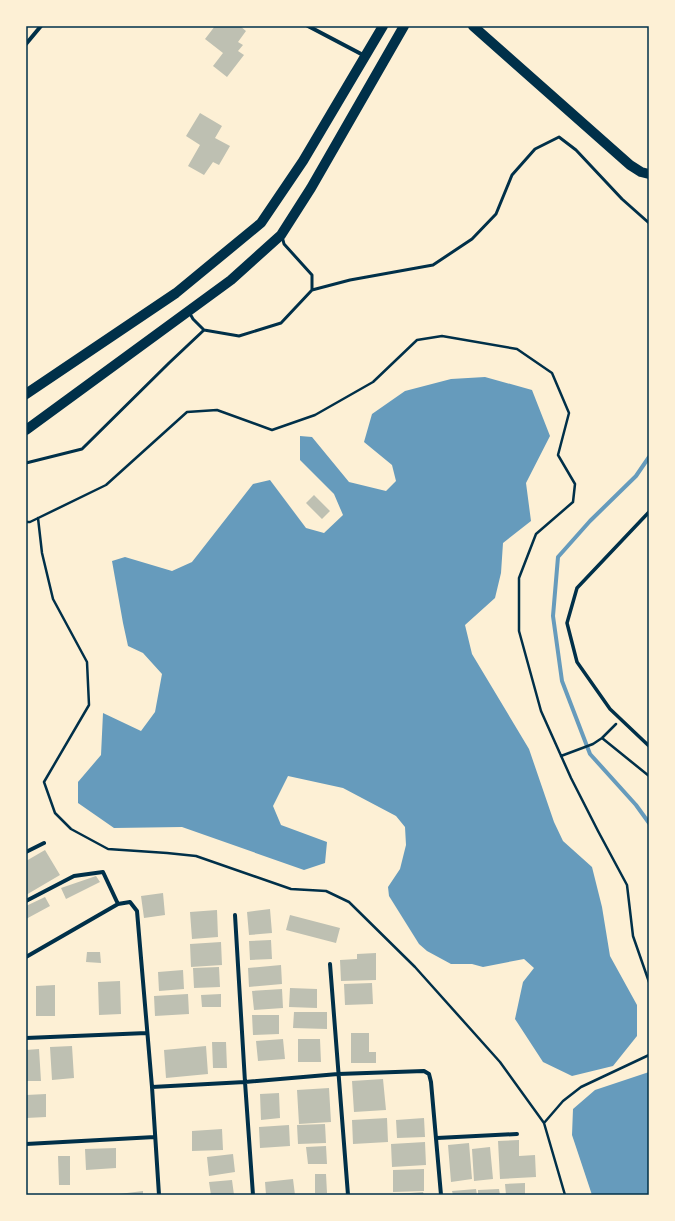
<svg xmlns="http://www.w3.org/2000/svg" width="675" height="1221" font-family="'Times New Roman',serif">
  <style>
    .water { fill: #669bbc }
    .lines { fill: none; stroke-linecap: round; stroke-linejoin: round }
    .stream { stroke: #669bbc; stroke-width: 4 }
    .building { fill: #bec0b2 }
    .path { stroke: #003049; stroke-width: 2.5 }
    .service { stroke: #003049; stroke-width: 3 }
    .pedestrian { stroke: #003049; stroke-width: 3.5 }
    .minor { stroke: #003049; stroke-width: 4 }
    .primary { stroke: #003049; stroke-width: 10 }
    .neatline { fill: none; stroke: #003049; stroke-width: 1.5 }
  </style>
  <rect width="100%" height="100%" fill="#fdf0d5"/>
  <path class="water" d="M 485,377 L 532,390 L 550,436 L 526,483 L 531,521 L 503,543 L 501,573 L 495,598 L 465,625 L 472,654 L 529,749 L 554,822 L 563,841 L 592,867 L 602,907 L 610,956 L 637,1005 L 637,1036 L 613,1066 L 572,1076 L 543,1062 L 515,1019 L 523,982 L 534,968 L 524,959 L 483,967 L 472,964 L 451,964 L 427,951 L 419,944 L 389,896 L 388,887 L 400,869 L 406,845 L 405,827 L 396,816 L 343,788 L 288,776 L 273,806 L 281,825 L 327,842 L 325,863 L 304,870 L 182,827 L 114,828 L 78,803 L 78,782 L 101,755 L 103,713 L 141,731 L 155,712 L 162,674 L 143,653 L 128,646 L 123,623 L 112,561 L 125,557 L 172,571 L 192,562 L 253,484 L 270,480 L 306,528 L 324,533 L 343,515 L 334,494 L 300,460 L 300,436 L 312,437 L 349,482 L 386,491 L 396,481 L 392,465 L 364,442 L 372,414 L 405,391 L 451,379 Z
    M 649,1072 L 649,1195 L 592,1195 L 572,1135 L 573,1109 L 595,1090 Z"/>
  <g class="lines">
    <path class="stream" d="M 649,457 L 636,476 L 590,521 L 558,557 L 553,616 L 562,681 L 590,754 L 636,805 L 649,823"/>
  </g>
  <path class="building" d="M 215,26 L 240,26 L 246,31 L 238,42 L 243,45 L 238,51 L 244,55 L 227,77 L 213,66 L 223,53 L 205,39 Z
    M 200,113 L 222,126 L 215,138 L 230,146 L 219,165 L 213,162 L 204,175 L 188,166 L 200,145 L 186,136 Z
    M 314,495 L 330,511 L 322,519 L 306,503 Z
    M 45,850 L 60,875 L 26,895 L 26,861 Z
    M 96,876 L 100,882 L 66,899 L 61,888 Z
    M 163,893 L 165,915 L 144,918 L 141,896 Z
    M 45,897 L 50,906 L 26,919 L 26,906 Z
    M 270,909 L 272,933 L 249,935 L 247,912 Z
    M 217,910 L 218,937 L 192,939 L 190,912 Z
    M 290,915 L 340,928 L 336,943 L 286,930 Z
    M 271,940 L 272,959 L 250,960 L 249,941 Z
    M 221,942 L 222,965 L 191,967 L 190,944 Z
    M 87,952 L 100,952 L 101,963 L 86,962 Z
    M 376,953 L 376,980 L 341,981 L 340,960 L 357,959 L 357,954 Z
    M 281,965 L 282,984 L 249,987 L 248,968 Z
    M 219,967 L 220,987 L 194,988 L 193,968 Z
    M 183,970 L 184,989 L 159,991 L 158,972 Z
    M 120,981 L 121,1014 L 99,1015 L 98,982 Z
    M 372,983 L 373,1004 L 345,1005 L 344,984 Z
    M 55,985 L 55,1016 L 36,1016 L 36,986 Z
    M 290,988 L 317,989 L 317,1008 L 289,1007 Z
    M 282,989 L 283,1008 L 254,1010 L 252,991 Z
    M 188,994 L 189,1014 L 155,1016 L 154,996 Z
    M 221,994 L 221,1007 L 202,1007 L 201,995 Z
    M 294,1012 L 327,1012 L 327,1029 L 293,1028 Z
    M 252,1015 L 279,1015 L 279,1034 L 253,1035 Z
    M 351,1033 L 369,1033 L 369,1052 L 376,1052 L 376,1063 L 351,1063 Z
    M 283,1039 L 285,1059 L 258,1061 L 256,1041 Z
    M 298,1039 L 320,1039 L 321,1062 L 298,1062 Z
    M 212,1042 L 226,1042 L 227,1068 L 213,1068 Z
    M 72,1046 L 74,1078 L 52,1080 L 50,1047 Z
    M 206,1046 L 208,1074 L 166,1078 L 164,1050 Z
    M 39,1049 L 41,1081 L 26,1081 L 26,1050 Z
    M 383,1079 L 386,1110 L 354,1112 L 352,1081 Z
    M 329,1088 L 331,1122 L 299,1124 L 297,1090 Z
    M 279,1093 L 280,1118 L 261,1120 L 260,1094 Z
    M 46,1094 L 46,1117 L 26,1118 L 26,1095 Z
    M 387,1118 L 388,1142 L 353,1144 L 352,1120 Z
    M 424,1118 L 425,1137 L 397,1138 L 396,1120 Z
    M 325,1124 L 326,1143 L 298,1144 L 297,1125 Z
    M 289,1125 L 290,1146 L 260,1148 L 259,1127 Z
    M 222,1129 L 223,1150 L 192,1151 L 192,1131 Z
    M 519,1140 L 519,1156 L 535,1155 L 536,1177 L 500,1179 L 498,1141 Z
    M 425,1142 L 426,1165 L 392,1167 L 391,1144 Z
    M 469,1143 L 472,1179 L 451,1182 L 448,1145 Z
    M 326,1146 L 327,1164 L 308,1164 L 306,1147 Z
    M 490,1147 L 493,1179 L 474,1181 L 472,1149 Z
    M 116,1148 L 116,1168 L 86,1170 L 85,1149 Z
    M 233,1154 L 235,1172 L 209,1176 L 207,1157 Z
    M 58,1156 L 70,1156 L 70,1185 L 59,1185 Z
    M 424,1169 L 424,1191 L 393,1192 L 393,1170 Z
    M 315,1174 L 326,1174 L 327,1193 L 315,1193 Z
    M 293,1179 L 295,1195 L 266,1195 L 265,1182 Z
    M 232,1180 L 234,1195 L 211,1195 L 209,1182 Z
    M 525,1183 L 525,1195 L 506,1195 L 505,1184 Z
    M 476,1189 L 477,1195 L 453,1195 L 452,1191 Z
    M 499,1189 L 500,1195 L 478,1195 L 478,1190 Z
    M 143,1191 L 143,1195 L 119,1195 L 119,1194 Z
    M 423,1192 L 424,1195 L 397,1195 L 397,1194 Z"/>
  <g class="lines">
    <path class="path" d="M 38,518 L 42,553 L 53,599 L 87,662 L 89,705 L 44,782 L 55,813 L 71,829 L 108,849 L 167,853 L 196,856 L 291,889 L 326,891 L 349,902 L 415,967 L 500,1062 L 544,1123 L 565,1195
      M 26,522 L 30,522 L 106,485 L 187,412 L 217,410 L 272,430 L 315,415 L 373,382 L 417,340 L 442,336 L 517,349 L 552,373 L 569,413 L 558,455 L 575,484 L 573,502 L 536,534 L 519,578 L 519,631 L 541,711 L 571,778 L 598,831 L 627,885 L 633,936 L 649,982
      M 602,738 L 649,776
      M 561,756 L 593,744 L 602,738 L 616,724
      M 544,1123 L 563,1101 L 581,1087 L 649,1055"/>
    <path class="service" d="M 312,290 L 350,280 L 433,265 L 472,239 L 496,214 L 512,175 L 535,149 L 559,137 L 576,150 L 622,199 L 649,223
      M 189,312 L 193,319 L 204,330 L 239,336 L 281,323 L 312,290 L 312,275 L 284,244 L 282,236
      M 26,463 L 82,449 L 169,363 L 204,330"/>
    <path class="pedestrian" d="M 649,512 L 577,588 L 567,623 L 577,662 L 610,709 L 649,746"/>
    <path class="minor" d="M 308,26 L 365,56
      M 26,44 L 41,26
      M 26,852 L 44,843
      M 26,901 L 74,876 L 103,872 L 118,904
      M 235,915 L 245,1082 L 253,1195
      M 26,957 L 118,904 L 130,902 L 137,911 L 152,1087 L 159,1195
      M 330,964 L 348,1195
      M 26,1038 L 147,1033
      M 152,1087 L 245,1082 L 338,1074 L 424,1071 L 429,1074 L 431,1082 L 441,1195
      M 437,1138 L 517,1134
      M 26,1144 L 155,1137"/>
    <path class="primary" d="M 473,26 L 630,165 L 641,172 L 649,174
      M 26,394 L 176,293 L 261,223 L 303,161 L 383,26
      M 26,430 L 231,280 L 281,235 L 311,188 L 404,26"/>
  </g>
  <rect width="675" height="1221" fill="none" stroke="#fdf0d5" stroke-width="54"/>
  <rect x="27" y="27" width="621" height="1167" class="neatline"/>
</svg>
